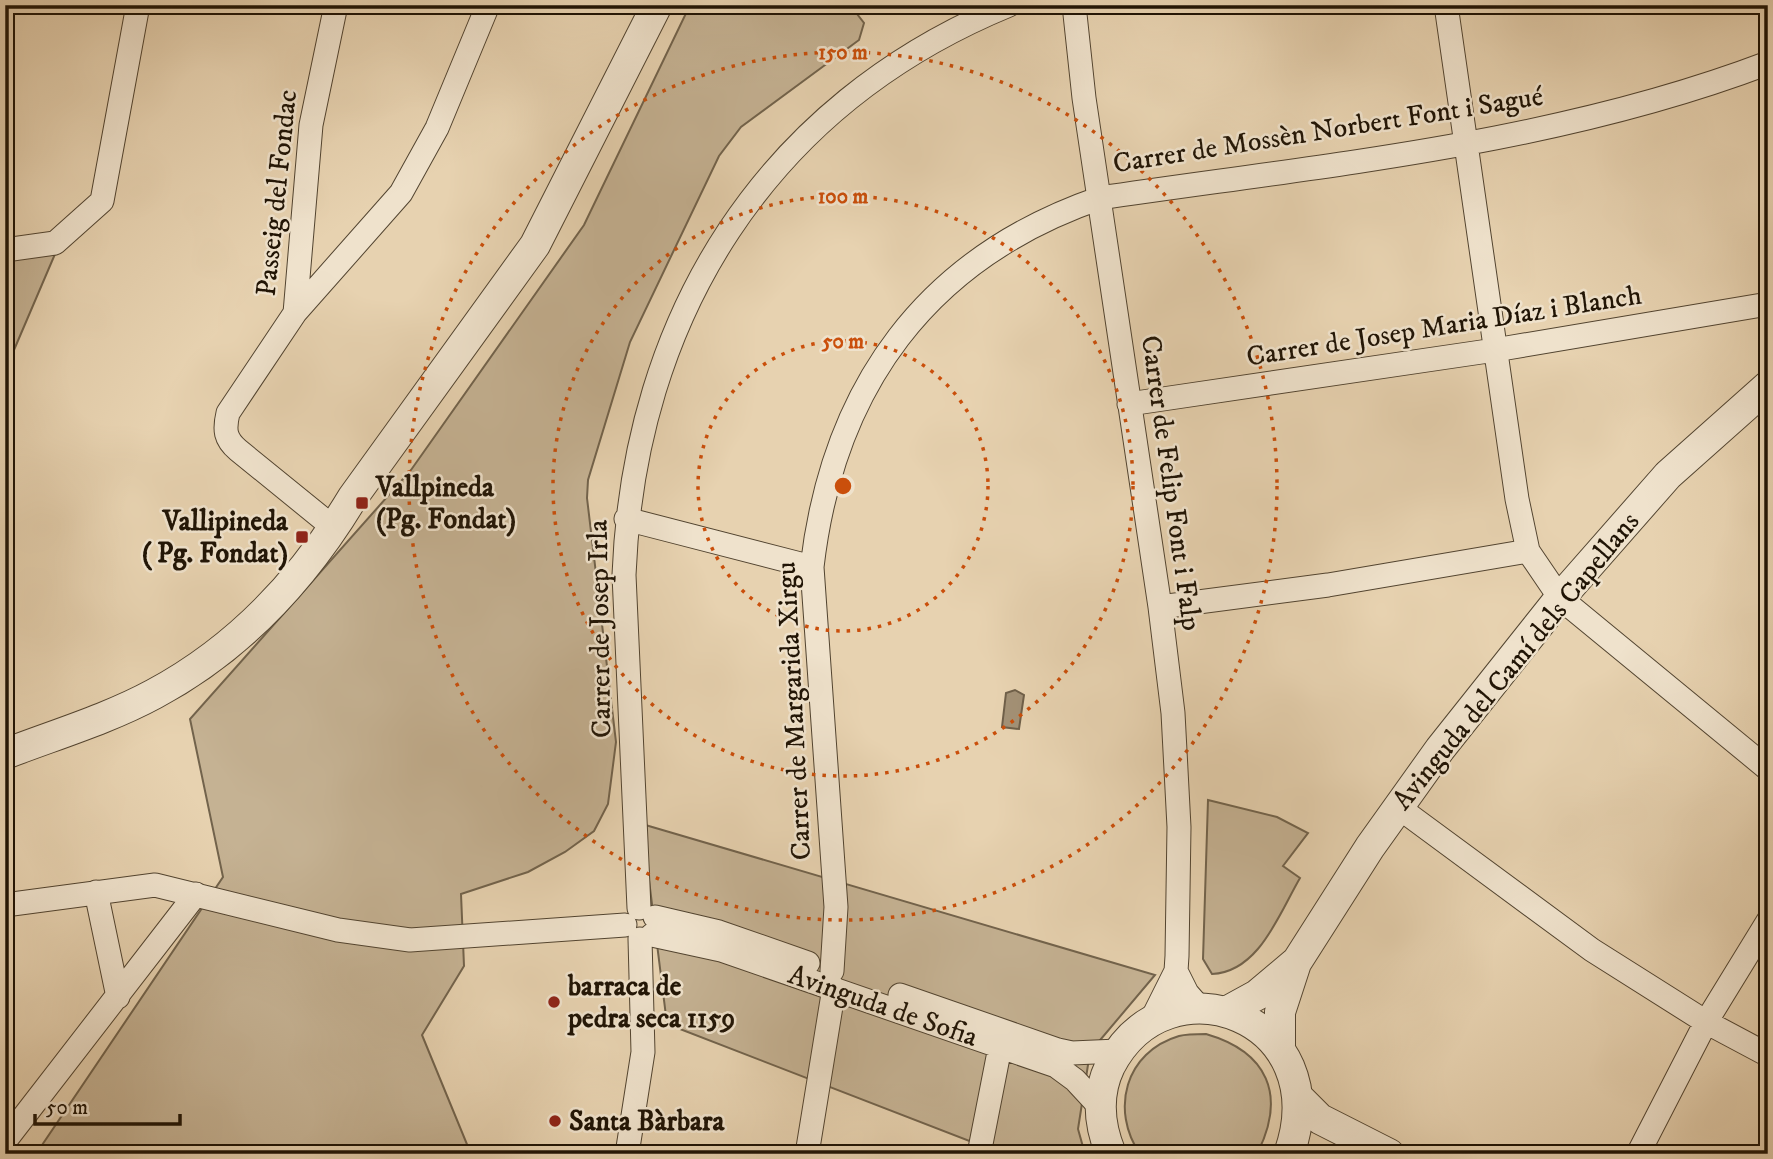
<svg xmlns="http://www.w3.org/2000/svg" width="1773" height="1159" font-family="'IM FELL DW Pica',serif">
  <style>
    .green { fill: #c5b293; stroke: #72634c; stroke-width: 2 }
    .water { fill: #a39176; stroke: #6f5f49; stroke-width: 2 }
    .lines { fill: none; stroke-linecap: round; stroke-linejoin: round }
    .minor-casing { stroke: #524430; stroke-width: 25 }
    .tertiary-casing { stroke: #524430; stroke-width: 32 }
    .minor { stroke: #efe2cc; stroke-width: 23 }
    .tertiary { stroke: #efe2cc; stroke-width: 30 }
    .ring { fill: none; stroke: #ca4f0b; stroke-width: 3.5; stroke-dasharray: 3.5 7 }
    .poi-dot { fill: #8f2418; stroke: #efe2cc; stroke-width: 2.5 }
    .labels { text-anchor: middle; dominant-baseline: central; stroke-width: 5; stroke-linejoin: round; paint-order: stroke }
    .street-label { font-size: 28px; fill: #201405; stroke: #efe2cc }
    .poi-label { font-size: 28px; font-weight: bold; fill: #201405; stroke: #efe2cc; text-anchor: start }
    .centre { fill: #ca4f0b; stroke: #efe2cc; stroke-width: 3.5 }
    .ring-label { font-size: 21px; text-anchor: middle; font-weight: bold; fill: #ca4f0b; stroke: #efe2cc; stroke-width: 5; stroke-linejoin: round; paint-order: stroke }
  </style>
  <rect width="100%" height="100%" fill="#e7d2b0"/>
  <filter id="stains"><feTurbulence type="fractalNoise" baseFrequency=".00286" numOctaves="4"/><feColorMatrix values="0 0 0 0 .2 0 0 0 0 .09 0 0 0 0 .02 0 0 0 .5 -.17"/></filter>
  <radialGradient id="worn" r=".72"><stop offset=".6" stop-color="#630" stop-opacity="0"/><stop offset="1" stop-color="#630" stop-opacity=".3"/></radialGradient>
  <path class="green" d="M 690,5 L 850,5 L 864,23 L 859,40 L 741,127 L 719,156 L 630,342 L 588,480 L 587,498 L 616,742 L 608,804 L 594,831 L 565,852 L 528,872 L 461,894 L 464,966 L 422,1035 L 471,1154 L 36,1154 L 223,877 L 190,719 L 411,470 L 584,225 Z
    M 55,254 L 5,371 L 5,261 Z
    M 1208,800 L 1277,817 L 1308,833 L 1283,866 L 1300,878 C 1279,914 1259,972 1212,974 L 1203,959 Z
    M 642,824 L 1155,975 L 1090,1052 L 1078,1129 L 1085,1154 L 1003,1154 L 667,1024 Z
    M 1206,1034 C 1268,1052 1286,1095 1258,1152 L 1140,1154 C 1110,1110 1125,1052 1179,1036 C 1187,1034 1198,1034 1206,1034 Z"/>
  <path class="water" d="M 1015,690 L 1024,695 L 1019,729 L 1002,727 L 1006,693 Z"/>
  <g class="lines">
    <g class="minor-casing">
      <path id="minor" d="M 1074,5 L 1084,98 L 1160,607 L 1173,713 L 1179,827 L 1177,956 L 1176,971 L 1151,1021
        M 1446,5 L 1517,499 L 1528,551 L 1560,598 L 1768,769
        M 5,250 L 55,243 L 102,201 L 138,5
        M 295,313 L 401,193 L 437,128 L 488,5
        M 1129,404 L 1495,350 L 1768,304
        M 626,519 L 812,567
        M 334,528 L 238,450 C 225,439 224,430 228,413 L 295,313 L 311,125 L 336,5
        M 1160,607 L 1328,585 L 1528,551
        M 1398,807 L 1592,950 L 1706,1022 L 1768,1055
        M 96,892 L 118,997
        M 5,905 L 155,885 L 338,930 L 410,940 L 625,925
        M 639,908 L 624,575 C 634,316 766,105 1009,5
        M 655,917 L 719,932 L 808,963
        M 652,935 L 721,950 L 1056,1066 L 1075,1080 L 1100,1107
        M 832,971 L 836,907 L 812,567 C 833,387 926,258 1100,198 C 1323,165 1555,144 1768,63
        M 1176,971 L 1187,993 L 1201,1009
        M 900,995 L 1058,1050 L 1072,1053 L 1118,1051
        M 5,1141 L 196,894
        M 627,1154 L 643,1052 L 640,939
        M 807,1154 L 834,988
        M 979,1154 L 1000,1047
        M 1638,1154 L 1706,1022 L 1768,921"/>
    </g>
    <g class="tertiary-casing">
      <path id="tertiary" d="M 5,754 C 54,735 108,719 154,694 C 240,648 303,580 353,497 L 535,245 L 657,5
        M 1226,1012 L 1257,995 L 1295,963
        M 1280,1048 L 1280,1012 L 1296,963 L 1370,847 L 1440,749 L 1560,598 L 1668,475 L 1768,386
        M 1299,1098 L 1320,1119 L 1389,1154
        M 1111,1154 C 1099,1125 1096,1095 1110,1066 C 1168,954 1337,1018 1289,1154"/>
    </g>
    <use href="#minor" class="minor"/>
    <use href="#tertiary" class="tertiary"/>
  </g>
  <g class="ring">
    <circle cx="843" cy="486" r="145"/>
    <circle cx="843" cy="486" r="290"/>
    <circle cx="843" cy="486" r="434"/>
  </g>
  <g class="poi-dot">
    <rect x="355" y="496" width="14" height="14" rx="3.5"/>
    <rect x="295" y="530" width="14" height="14" rx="3.5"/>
    <circle cx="554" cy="1002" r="7"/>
    <circle cx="555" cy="1121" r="7"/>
  </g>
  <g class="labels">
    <g class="street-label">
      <text transform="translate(1328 130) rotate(-9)">Carrer de Mossèn Norbert Font i Sagué</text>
      <text transform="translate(277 193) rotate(-84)">Passeig del Fondac</text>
      <text transform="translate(1444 326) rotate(-9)">Carrer de Josep Maria Díaz i Blanch</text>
      <text transform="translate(1171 483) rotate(82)">Carrer de Felip Font i Falp</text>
      <text transform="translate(600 629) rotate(-91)">Carrer de Josep Irla</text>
      <text transform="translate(1516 661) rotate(-51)">Avinguda del Camí dels Capellans</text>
      <text transform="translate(794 711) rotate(-93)">Carrer de Margarida Xirgu</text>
      <text transform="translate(883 1006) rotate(19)">Avinguda de Sofia</text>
    </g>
    <g class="poi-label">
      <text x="376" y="487">Vallpineda<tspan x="376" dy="32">(Pg. Fondat)</tspan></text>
      <text x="288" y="521" text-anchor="end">Vallipineda<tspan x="288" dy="32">( Pg. Fondat)</tspan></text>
      <text x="568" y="986">barraca de<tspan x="568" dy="32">pedra seca 1159</tspan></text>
      <text x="569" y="1121">Santa Bàrbara</text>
    </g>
  </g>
  <circle cx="843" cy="486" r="10" class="centre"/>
  <g class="ring-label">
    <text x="843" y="59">150 m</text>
    <text x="843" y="203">100 m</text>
    <text x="843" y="348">50 m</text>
  </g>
  <rect width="1773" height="1159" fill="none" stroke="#e7d2b0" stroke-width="28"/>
  <rect x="7" y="7" width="1759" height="1145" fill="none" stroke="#201405" stroke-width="3.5"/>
  <rect x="14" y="14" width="1745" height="1131" fill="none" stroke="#201405" stroke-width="2"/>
  <path d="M35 1114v10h145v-10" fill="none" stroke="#201405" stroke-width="3.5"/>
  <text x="46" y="1114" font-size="21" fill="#201405" stroke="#efe2cc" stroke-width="5" paint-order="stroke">50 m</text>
  <rect width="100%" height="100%" filter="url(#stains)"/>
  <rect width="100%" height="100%" fill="url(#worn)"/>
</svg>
